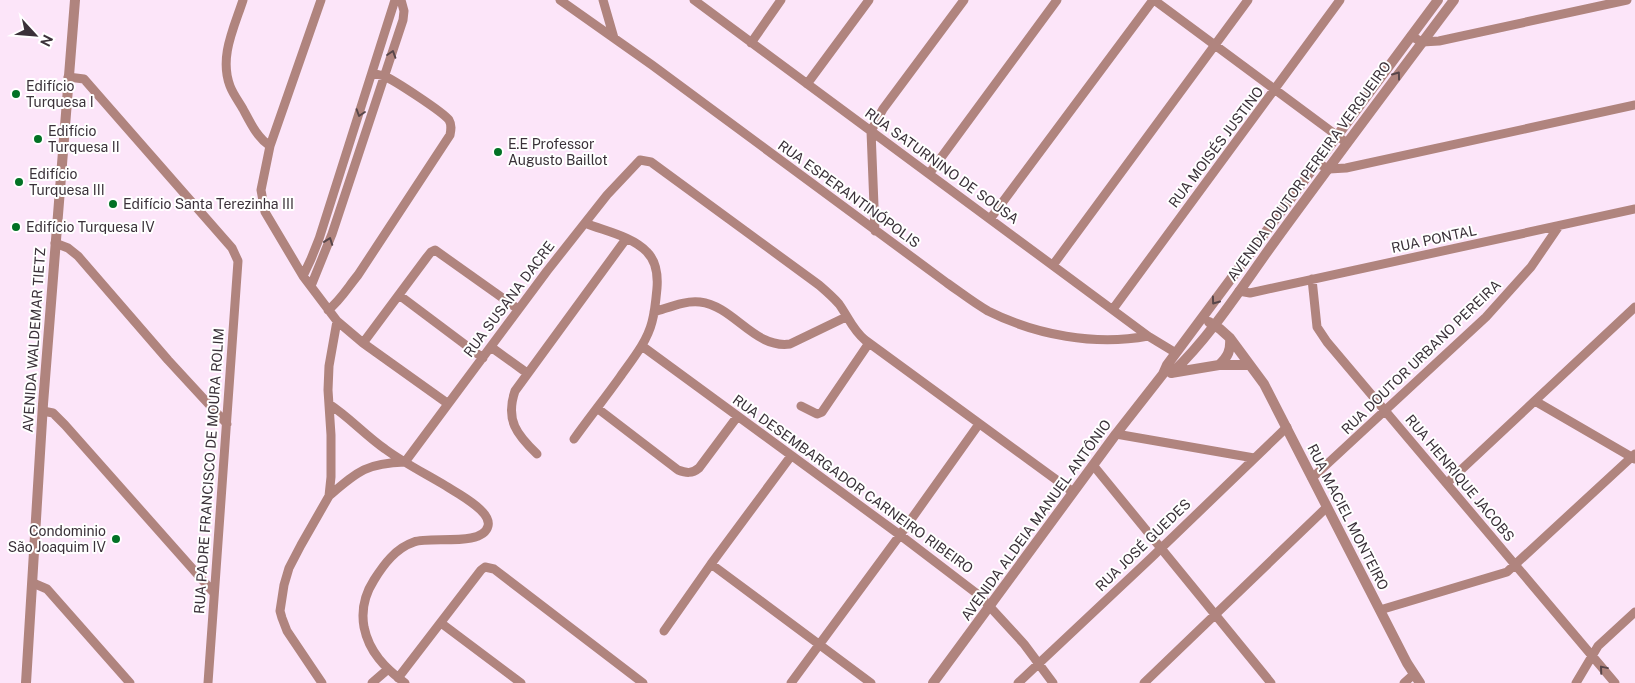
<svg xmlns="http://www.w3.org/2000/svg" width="1635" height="683" font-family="'Public Sans',sans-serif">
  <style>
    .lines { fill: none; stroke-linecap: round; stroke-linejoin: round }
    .minor { stroke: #b0847e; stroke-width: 9 }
    .tertiary { stroke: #b0847e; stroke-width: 10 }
    .oneway { stroke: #58464a }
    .poi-dot { fill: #027225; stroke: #fff; stroke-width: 2 }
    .labels { text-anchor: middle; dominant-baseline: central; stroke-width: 4; stroke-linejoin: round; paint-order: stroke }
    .poi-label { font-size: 14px; fill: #3a3139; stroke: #fff; text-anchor: start }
    .street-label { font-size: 14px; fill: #3a3139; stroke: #fff }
  </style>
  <rect width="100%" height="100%" fill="#fce5f9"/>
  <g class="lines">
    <path class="minor" d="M 243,0 C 234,28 219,57 230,86 C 233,94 239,102 243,109 C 251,124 257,137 270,146
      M 321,0 L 270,146 L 261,190 L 265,212 L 303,276 L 337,321 L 363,343 L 447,403
      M 560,0 L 652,65 L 947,283 C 960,292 974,303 988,311 C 1036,335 1095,346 1148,336
      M 603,0 L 614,38
      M 694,0 L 1148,336 L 1176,353
      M 1154,0 L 1347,143
      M 1411,36 L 1422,42 L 1439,41 L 1627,0
      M 751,43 L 781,0
      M 68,77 L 84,79 L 232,248 L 238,261 L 208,683
      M 807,84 L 869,0
      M 1317,163 L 1329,169 L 1346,168 L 1635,105
      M 929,174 L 1057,0
      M 990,219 L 1153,0
      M 875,231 L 871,131 L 883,109 L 964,0
      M 55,243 L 68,248 L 78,256 L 168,360 L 227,424
      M 1053,265 L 1248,0
      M 303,276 L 311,259 L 319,239 L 395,0
      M 1312,279 L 1317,327 L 1327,342 L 1615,683
      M 311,286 L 332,234 L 403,20 L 404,11 L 401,0
      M 1239,291 L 1250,293 L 1635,209
      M 399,295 L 483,358
      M 1113,309 L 1340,0
      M 328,310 C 340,301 348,287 358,275 L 450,135 C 451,130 452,125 449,120 C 443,112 394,80 384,76 C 380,75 376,74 372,73
      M 654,312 C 668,308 685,300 700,302 C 734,306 754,349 790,344 L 846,317
      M 363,343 L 427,257 L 431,252 L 435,250 L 518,309
      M 642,346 L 900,535 L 980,596 L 1024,644 L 1053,683
      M 491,347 L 527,373
      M 1535,401 L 1635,459
      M 329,404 C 349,417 365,435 385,449 C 404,463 426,474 446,486 C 457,493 492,511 488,526 C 483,547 431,536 414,542 C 396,548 384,564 374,580 C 365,594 361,610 364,627 C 369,652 385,668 405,683
      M 801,406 L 817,414 L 822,412 L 869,343
      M 597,408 L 678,470 C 686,473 692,474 699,468 L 737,417
      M 43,411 L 53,413 L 65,425 L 214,593
      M 1116,434 L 1254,458
      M 574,439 C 589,418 605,398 620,377 C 632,360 647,342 652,322 C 655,311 656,299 657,288 C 658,275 656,261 647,252 C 632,236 604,231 585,223
      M 537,454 C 517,435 505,420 515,391 L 626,239
      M 1093,465 L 1271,683
      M 1312,478 L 1486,317 L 1531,267 L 1559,226
      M 1447,483 L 1635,307
      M 329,496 C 357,472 366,463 405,462 L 547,271 L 607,195 L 640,160 L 651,162 L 819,285 C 826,291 833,297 839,304 C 849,318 852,329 865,340 L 1073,492
      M 711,564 L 871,683
      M 33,583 L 47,589 L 130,683
      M 1380,610 L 1507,572 L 1635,454
      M 441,623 L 521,683
      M 664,631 L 711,564 L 791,456
      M 398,678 L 481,570 L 485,567 L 494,569 L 643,683
      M 322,683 L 287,631 L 282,618 L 280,611 L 284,585 L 289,568 L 301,545 L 329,496 L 331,477 L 331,435 L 328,390 L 329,366 L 337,321
      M 372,683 L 387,670
      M 791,683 L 900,535 L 979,424
      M 1018,683 L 1151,558 L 1287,427
      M 1144,683 L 1327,507
      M 1404,683 L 1414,674
      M 1576,683 L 1598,646 L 1635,612"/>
    <path class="tertiary" d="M 1209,322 L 1220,329 L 1230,338 L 1264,384 L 1407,663 L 1420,683
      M 1219,365 C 1228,357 1231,350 1230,338
      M 1171,373 L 1219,365 L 1250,365
      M 1172,373 C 1212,335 1243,285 1275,241 C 1334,160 1394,80 1454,0
      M 26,683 L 43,404 L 75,0
      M 933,683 L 1116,434 L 1163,374 L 1167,365 L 1438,0"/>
  </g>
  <defs><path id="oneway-chevron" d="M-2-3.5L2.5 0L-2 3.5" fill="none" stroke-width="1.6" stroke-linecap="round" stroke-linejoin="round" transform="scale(1.25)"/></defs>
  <g class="oneway">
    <use href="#oneway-chevron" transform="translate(392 54) rotate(-72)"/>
    <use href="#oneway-chevron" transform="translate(1397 75) rotate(-54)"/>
    <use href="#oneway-chevron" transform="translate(360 113) rotate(108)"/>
    <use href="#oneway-chevron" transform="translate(329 241) rotate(-70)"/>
    <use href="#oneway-chevron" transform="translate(1215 301) rotate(126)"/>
    <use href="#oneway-chevron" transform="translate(1603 669) rotate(-130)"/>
  </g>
  <g class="poi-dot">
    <circle cx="16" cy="94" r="5"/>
    <circle cx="38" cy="139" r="5"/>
    <circle cx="498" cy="152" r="5"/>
    <circle cx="19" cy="182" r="5"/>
    <circle cx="113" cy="204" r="5"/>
    <circle cx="16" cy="227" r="5"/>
    <circle cx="116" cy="539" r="5"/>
  </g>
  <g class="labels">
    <g class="poi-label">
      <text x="26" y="86">Edifício<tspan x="26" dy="16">Turquesa I</tspan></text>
      <text x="48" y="131">Edifício<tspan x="48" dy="16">Turquesa II</tspan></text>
      <text x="508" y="144">E.E Professor<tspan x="508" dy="16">Augusto Baillot</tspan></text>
      <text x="29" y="174">Edifício<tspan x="29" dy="16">Turquesa III</tspan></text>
      <text x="123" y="204">Edifício Santa Terezinha III</text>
      <text x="26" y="227">Edifício Turquesa IV</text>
      <text x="106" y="531" text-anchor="end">Condominio<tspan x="106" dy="16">São Joaquim IV</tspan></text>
    </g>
    <g class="street-label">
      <text transform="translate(1216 147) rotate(-53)">RUA MOISÉS JUSTINO</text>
      <text transform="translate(942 166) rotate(36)">RUA SATURNINO DE SOUSA</text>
      <text transform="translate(1309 171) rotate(-54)">AVENIDA DOUTOR PEREIRA VERGUEIRO</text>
      <text transform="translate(849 194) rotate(36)">RUA ESPERANTINÓPOLIS</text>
      <text transform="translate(1434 239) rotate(-12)">RUA PONTAL</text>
      <text transform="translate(509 299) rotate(-53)">RUA SUSANA DACRE</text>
      <text transform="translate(34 340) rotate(-86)">AVENIDA WALDEMAR TIETZ</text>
      <text transform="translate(1421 357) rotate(-44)">RUA DOUTOR URBANO PEREIRA</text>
      <text transform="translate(209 471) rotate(-86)">RUA PADRE FRANCISCO DE MOURA ROLIM</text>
      <text transform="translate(1460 478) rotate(50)">RUA HENRIQUE JACOBS</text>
      <text transform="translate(853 484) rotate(36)">RUA DESEMBARGADOR CARNEIRO RIBEIRO</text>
      <text transform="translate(1348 517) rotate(63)">RUA MACIEL MONTEIRO</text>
      <text transform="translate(1036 520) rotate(-54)">AVENIDA ALDEIA MANUEL ANTÔNIO</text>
      <text transform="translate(1143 545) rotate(-44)">RUA JOSÉ GUEDES</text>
    </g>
  </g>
  <g transform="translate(35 35) rotate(116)" stroke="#ffffff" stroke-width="4" paint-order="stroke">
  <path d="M0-4L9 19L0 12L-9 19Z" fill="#3a3139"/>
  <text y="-8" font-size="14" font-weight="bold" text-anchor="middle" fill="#3a3139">N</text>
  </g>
</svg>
